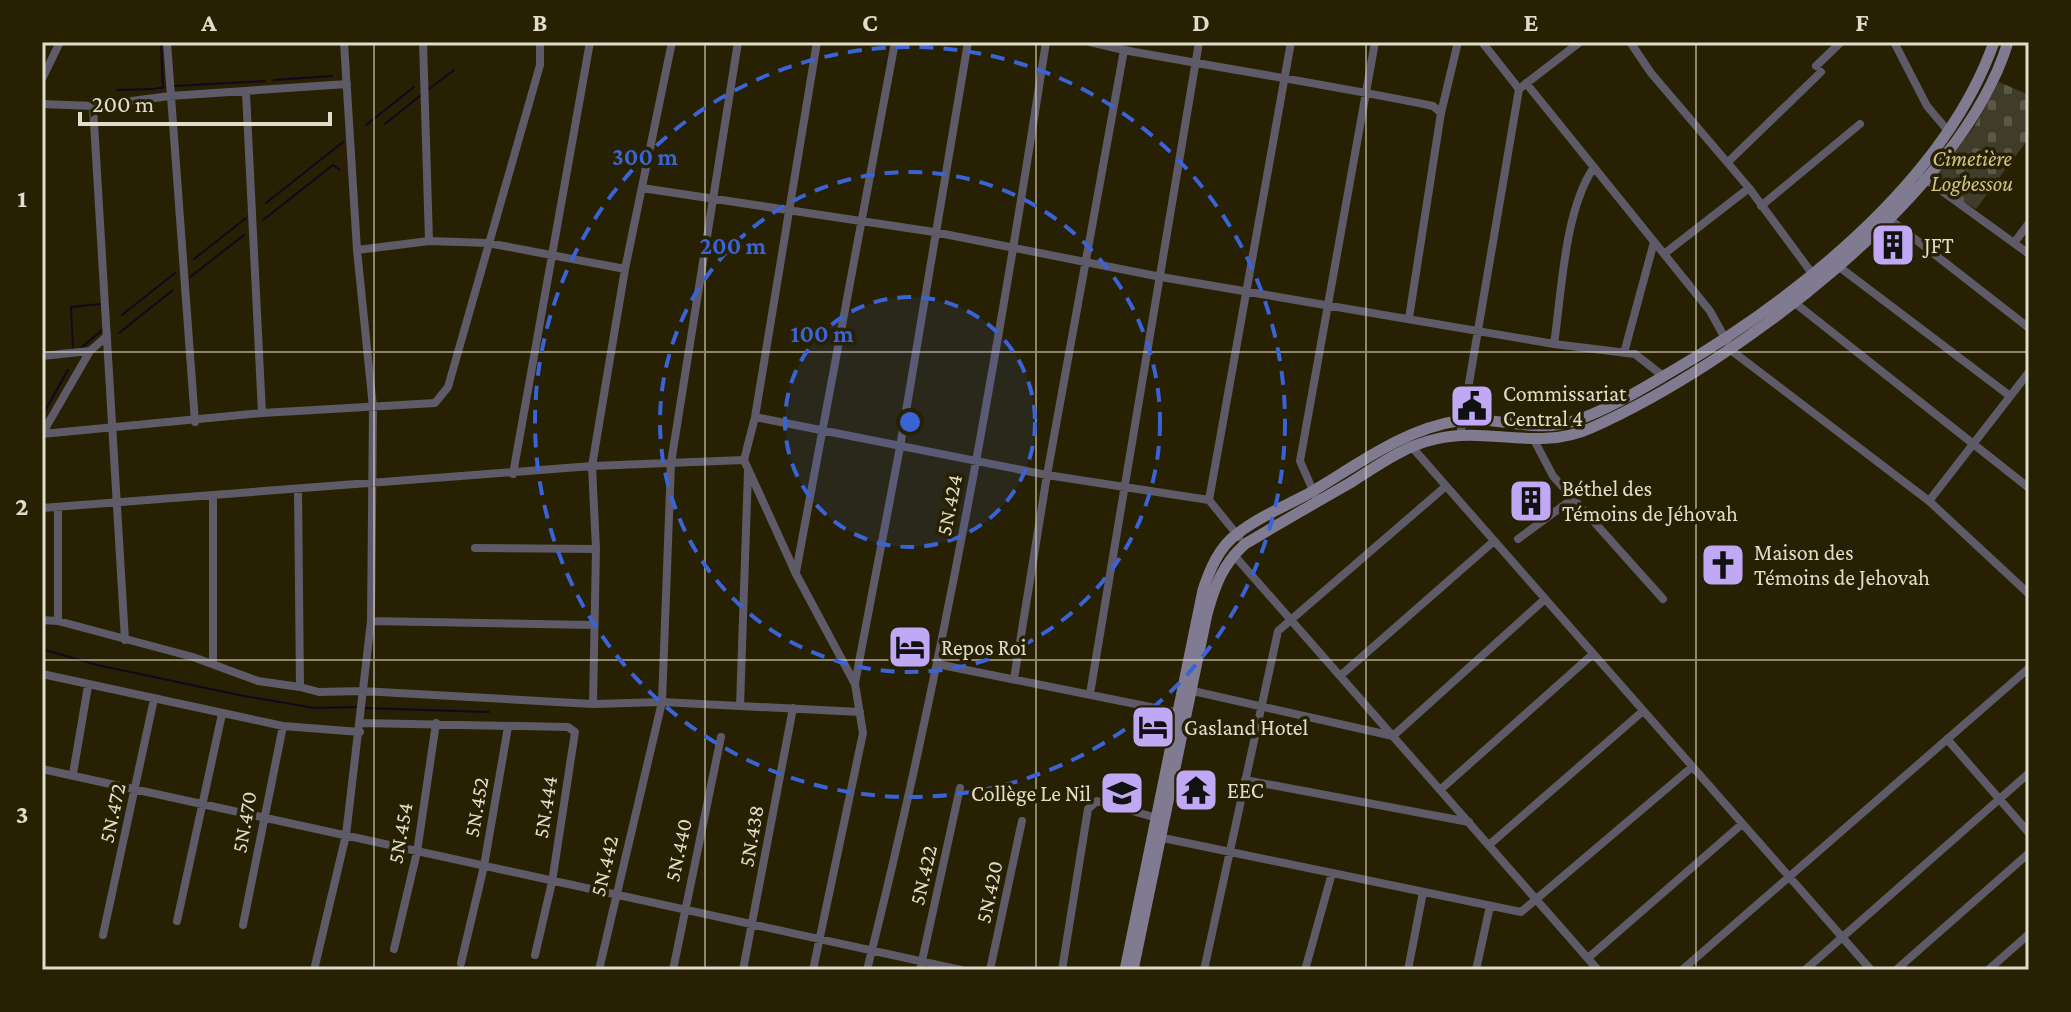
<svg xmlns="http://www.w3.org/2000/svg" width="2071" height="1012" font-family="'Crimson Pro',serif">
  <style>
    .cemetery { fill: url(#cemetery-stones) }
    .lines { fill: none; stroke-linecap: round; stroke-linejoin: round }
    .stream { stroke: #110820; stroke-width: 2 }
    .minor { stroke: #5e5a68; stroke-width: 8 }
    .secondary { stroke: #817b91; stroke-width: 11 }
    .grid { fill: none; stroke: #e1ddcb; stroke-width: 2; stroke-opacity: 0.55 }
    .ring { fill: none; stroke: #3a63d6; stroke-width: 4; stroke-dasharray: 14 10 }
    .labels { text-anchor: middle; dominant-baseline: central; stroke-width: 7; stroke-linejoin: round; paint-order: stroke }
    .park-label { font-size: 22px; font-style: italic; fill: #d1c286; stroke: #272002 }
    .poi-label { font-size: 22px; fill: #e1ddcb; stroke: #272002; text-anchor: start }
    .street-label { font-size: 22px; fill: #e1ddcb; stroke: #272002 }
    .centre { fill: #3a63d6; stroke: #272002; stroke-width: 4 }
    .ring-label { font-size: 24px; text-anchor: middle; font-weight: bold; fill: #3a63d6; stroke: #272002; stroke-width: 7; stroke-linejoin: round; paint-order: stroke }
    .neatline { fill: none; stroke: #e1ddcb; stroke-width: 3 }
    .grid-label { font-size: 26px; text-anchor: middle; font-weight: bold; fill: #e1ddcb }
  </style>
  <defs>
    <pattern id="cemetery-stones" width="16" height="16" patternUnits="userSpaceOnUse" patternTransform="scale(2)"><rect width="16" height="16" fill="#403c2a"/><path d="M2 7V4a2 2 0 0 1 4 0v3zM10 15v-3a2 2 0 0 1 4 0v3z" fill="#5b5848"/></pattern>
  </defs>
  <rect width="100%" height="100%" fill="#272002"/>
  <path class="cemetery" d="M 1999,82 L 2029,95 L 2029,138 L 1976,209 L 1941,189 L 1944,185 L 1935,178 L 1974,127 Z"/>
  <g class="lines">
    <path class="stream" d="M 274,80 L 332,76
      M 174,86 L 265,81
      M 157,88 L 163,88 L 161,42
      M 429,89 L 454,70
      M 117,90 L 155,89
      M 385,124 L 421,95
      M 366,125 L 414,87
      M 266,203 L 343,142
      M 263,220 L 333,165 L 340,170
      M 194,259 L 246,218
      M 190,277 L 244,235
      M 122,315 L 175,273
      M 119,333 L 173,290
      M 73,349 L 71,307 L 101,304
      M 80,349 L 102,330
      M 42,416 L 68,370
      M 42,649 L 97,665 L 244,696 L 315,708 L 356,707
      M 363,708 L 489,712"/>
    <path class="minor" d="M 167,42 L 195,422
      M 423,42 L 429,241
      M 1482,42 L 1519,89
      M 1630,42 L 1651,73 L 1749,188 L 1814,276
      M 1894,42 L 1927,106 L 1949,132
      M 1124,50 C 1227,69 1330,85 1433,106 L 1441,113
      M 1816,66 L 1841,42
      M 42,79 L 60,42
      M 1526,83 L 1710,311 L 1732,351 L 1929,501 L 2029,594
      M 246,93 L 262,413
      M 42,104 L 93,106 L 170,96 L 347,84
      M 93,106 L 125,640
      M 1728,162 L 1821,72
      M 1924,178 L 2029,254
      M 642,188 L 934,232 L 1161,277 L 1554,344 L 1635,354 L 1663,376
      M 1761,206 L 1860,124
      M 1888,218 L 2029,328
      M 2014,243 L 2029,223
      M 357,250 L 429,241 L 488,243 L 625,269
      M 1664,254 L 1749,188
      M 1838,266 L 2010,396
      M 1795,303 L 2029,488
      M 1409,318 L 1441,113 L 1458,42
      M 1554,344 C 1562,291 1564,211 1594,167
      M 1624,353 L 1654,242
      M 42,356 L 90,351 L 107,336
      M 755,417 L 1047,475 L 1209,500 L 1239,537
      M 42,434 L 262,413 L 435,403 L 448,387 L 540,65 L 540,42
      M 42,434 L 90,351
      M 1460,436 L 1519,89 L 1580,42
      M 1534,440 L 1553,476 L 1663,599
      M 1411,446 L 1871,970
      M 513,474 L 590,42
      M 298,489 L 300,687 L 319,692 L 362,691 L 593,704 L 596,549 L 592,466 L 625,269 L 672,42
      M 1209,500 L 1291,42
      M 1929,501 L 2029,372
      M 1318,502 L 1300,461 L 1375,42
      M 58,507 L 58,621
      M 42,508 L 592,466 L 744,460
      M 1518,539 L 1575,497
      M 475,548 L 596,549
      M 1233,554 L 1598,970
      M 796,572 L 895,42
      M 42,620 L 58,621 L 193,657 L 258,681 L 300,687
      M 371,621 L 594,625
      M 213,663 L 213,496
      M 937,664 L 1180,713
      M 42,674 L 283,726 L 360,732
      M 1340,676 L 1494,541
      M 1014,679 L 1047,475 L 1124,50 L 1090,42
      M 855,683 L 900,447 L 968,42
      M 1193,691 L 1393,736 L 1545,599
      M 1090,694 L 1199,42
      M 593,704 L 662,702 L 860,712
      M 740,706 L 748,471
      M 360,723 L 568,727 L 575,732 L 552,882 L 535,955
      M 1947,739 L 2029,833
      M 42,769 L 961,970
      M 73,774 L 88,686
      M 1245,780 L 1469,822
      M 1440,790 L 1593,654
      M 1158,837 L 1521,912 L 1692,767
      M 1489,845 L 1643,711
      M 177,921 L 222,714
      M 243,925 L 283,726
      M 103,935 L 154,699
      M 394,949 L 417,852 L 436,723
      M 1588,958 L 1742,824
      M 461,963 L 484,866 L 508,727
      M 314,970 L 346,835 L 371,621 L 373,407 L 357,250 L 344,42
      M 599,970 L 662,702 L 671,463 L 738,42
      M 673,970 L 721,737
      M 743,970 L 793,708
      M 813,970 L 863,733 L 855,684 L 796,574 L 744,460 L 755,417 L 817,42
      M 867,970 C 944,664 998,353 1046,42
      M 920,970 L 960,788
      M 990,970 L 1022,821
      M 1062,970 L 1088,809 L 1097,801 L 1157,818
      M 1204,970 L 1278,631 L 1446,486
      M 1305,970 L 1332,873
      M 1408,970 L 1423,892
      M 1476,970 L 1490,906
      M 1682,970 L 2029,668
      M 1805,970 L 2029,773
      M 1896,970 L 2029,853
      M 1988,970 L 2029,934"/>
    <path class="secondary" d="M 1125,970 L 1203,590 C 1210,569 1219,547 1237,534 C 1257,518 1283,507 1306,495 C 1353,468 1403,429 1457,421 C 1498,415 1535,435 1577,420 C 1609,409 1640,390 1669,373 C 1793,301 1945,182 1994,42
      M 1133,970 L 1207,614 C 1215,585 1223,564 1245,544 C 1280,523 1315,503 1350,483 C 1377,466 1404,446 1436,439 C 1487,426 1538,452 1591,428 C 1733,365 1962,195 2008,42"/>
  </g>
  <path class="grid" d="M 374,42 L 374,970M 705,42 L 705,970M 1036,42 L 1036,970M 1366,42 L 1366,970M 1696,42 L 1696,970M 42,352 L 2029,352M 42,660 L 2029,660"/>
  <circle cx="910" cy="422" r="125" fill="#3a63d6" fill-opacity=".12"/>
  <g class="ring">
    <circle cx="910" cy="422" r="125"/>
    <circle cx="910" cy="422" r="250"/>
    <circle cx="910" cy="422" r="375"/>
  </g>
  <defs>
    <g id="building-square" transform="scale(2.3)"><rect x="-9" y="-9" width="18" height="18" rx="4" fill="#c0a8f4" stroke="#272002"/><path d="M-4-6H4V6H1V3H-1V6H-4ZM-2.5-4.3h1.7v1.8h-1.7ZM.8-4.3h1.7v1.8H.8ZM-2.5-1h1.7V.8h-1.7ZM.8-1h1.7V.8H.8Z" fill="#111"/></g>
    <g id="civic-square" transform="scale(2.3)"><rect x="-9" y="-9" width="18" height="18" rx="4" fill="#c0a8f4" stroke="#272002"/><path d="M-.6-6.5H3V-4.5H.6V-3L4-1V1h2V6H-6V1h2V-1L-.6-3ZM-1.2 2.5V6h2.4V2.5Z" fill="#111"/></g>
    <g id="church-square" transform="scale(2.3)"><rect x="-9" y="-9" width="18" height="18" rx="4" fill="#c0a8f4" stroke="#272002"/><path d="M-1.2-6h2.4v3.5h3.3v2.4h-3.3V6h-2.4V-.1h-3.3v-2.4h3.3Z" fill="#111"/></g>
    <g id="hotel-square" transform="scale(2.3)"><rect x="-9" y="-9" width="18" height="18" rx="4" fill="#c0a8f4" stroke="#272002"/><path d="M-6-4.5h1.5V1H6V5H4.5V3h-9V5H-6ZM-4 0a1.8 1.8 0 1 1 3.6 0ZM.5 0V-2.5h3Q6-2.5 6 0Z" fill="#111"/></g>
    <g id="temple-square" transform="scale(2.3)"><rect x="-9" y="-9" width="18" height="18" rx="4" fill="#c0a8f4" stroke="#272002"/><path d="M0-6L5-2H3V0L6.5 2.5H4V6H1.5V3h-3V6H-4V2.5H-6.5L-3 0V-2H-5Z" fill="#111"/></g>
    <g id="school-square" transform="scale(2.3)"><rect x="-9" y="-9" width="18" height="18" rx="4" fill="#c0a8f4" stroke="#272002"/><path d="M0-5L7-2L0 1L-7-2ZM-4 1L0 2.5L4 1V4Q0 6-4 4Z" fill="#111"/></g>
  </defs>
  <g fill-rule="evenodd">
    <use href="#building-square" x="1893" y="245"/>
    <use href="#civic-square" x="1472" y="406"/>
    <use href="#building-square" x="1531" y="501"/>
    <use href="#church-square" x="1723" y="565"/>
    <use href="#hotel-square" x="910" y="647"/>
    <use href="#hotel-square" x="1153" y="727"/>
    <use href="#temple-square" x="1196" y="790"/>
    <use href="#school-square" x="1122" y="793"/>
  </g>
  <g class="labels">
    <g class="park-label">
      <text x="1972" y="158">Cimetière<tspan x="1972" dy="25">Logbessou</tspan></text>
    </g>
    <g class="poi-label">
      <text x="1924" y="245">JFT</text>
      <text x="1503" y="393">Commissariat<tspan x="1503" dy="25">Central 4</tspan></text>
      <text x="1562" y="488">Béthel des<tspan x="1562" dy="25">Témoins de Jéhovah</tspan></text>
      <text x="1754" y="552">Maison des<tspan x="1754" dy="25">Témoins de Jehovah</tspan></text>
      <text x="941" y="647">Repos Roi</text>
      <text x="1184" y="727">Gasland Hotel</text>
      <text x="1227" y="790">EEC</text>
      <text x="1091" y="793" text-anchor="end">Collège Le Nil</text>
    </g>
    <g class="street-label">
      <text transform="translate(949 505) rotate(-79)">5N.424</text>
      <text transform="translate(476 807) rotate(-80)">5N.452</text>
      <text transform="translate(545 807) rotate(-81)">5N.444</text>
      <text transform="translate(112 813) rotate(-78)">5N.472</text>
      <text transform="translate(244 822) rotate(-80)">5N.470</text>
      <text transform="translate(400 833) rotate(-80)">5N.454</text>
      <text transform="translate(751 836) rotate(-80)">5N.438</text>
      <text transform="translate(678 850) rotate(-78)">5N.440</text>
      <text transform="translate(604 866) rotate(-77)">5N.442</text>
      <text transform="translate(923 875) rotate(-77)">5N.422</text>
      <text transform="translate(989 892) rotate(-78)">5N.420</text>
    </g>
  </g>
  <circle cx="910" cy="422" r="12" class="centre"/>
  <g class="ring-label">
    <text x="645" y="165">300 m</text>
    <text x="733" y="254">200 m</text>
    <text x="822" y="342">100 m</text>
  </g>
  <rect width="2071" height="1012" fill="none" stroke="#272002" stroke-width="88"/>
  <path d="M80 112v12h250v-12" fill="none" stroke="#e1ddcb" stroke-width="4"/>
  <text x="92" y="112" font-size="24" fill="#e1ddcb" stroke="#272002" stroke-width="6" paint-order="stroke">200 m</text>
  <rect x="44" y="44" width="1983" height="924" class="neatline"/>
  <g class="grid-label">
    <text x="209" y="31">A</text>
    <text x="540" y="31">B</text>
    <text x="870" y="31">C</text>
    <text x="1201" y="31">D</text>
    <text x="1531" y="31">E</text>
    <text x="1862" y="31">F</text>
    <text x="22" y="207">1</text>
    <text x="22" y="515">2</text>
    <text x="22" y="823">3</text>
  </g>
</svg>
